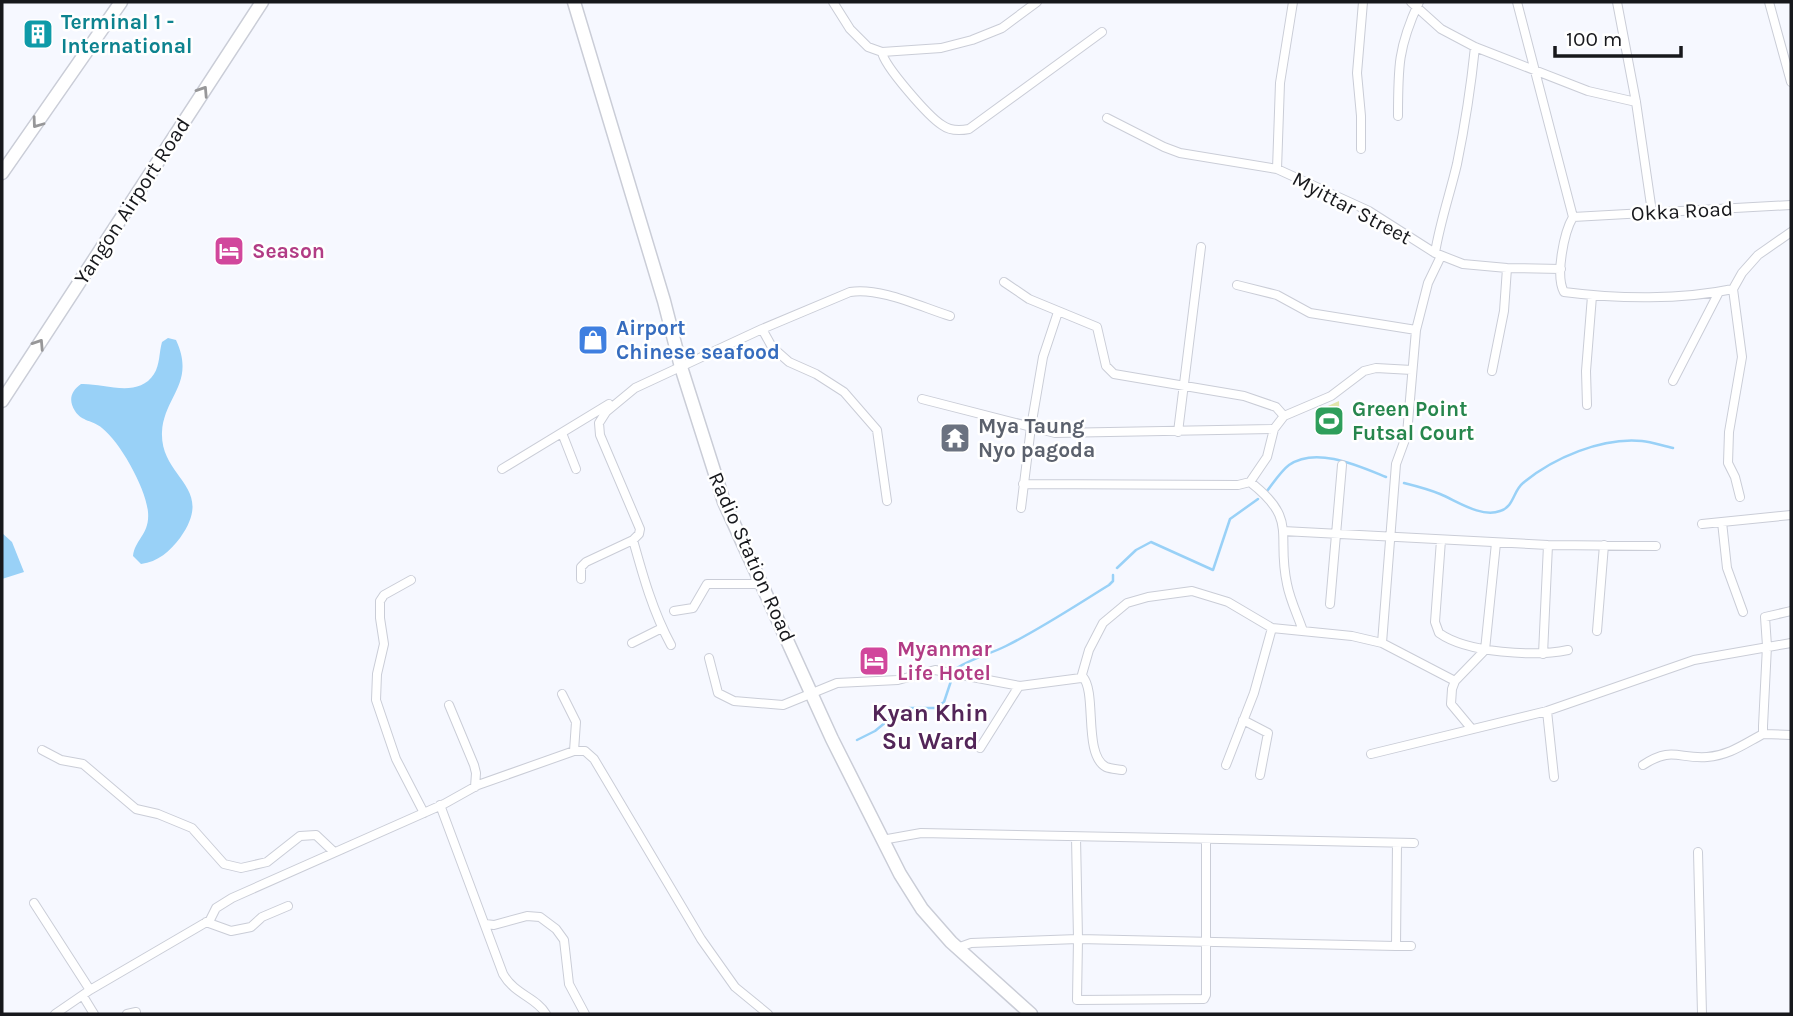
<svg xmlns="http://www.w3.org/2000/svg" width="1793" height="1016" font-family="Karla,sans-serif">
  <style>
    .green { fill: #e1e5ac }
    .water { fill: #99d1f7 }
    .lines { fill: none; stroke-linecap: round; stroke-linejoin: round }
    .stream { stroke: #99d1f7; stroke-width: 2.5 }
    .minor-casing { stroke: #cacdd7; stroke-width: 10 }
    .primary-casing { stroke: #cacdd7; stroke-width: 15 }
    .minor { stroke: #fff; stroke-width: 8 }
    .primary { stroke: #fff; stroke-width: 12 }
    .oneway { stroke: #979799 }
    .labels { text-anchor: middle; dominant-baseline: central; stroke-width: 5; stroke-linejoin: round; paint-order: stroke }
    .culture-label { font-size: 21px; font-weight: bold; fill: #0d838f; stroke: #fff; text-anchor: start }
    .street-label { font-size: 21px; fill: #17181c; stroke: #fff }
    .hotel-label { font-size: 21px; font-weight: bold; fill: #b23c85; stroke: #fff; text-anchor: start }
    .shop-label { font-size: 21px; font-weight: bold; fill: #366cbe; stroke: #fff; text-anchor: start }
    .leisure-label { font-size: 21px; font-weight: bold; fill: #27864d; stroke: #fff; text-anchor: start }
    .worship-label { font-size: 21px; font-weight: bold; fill: #5b616d; stroke: #fff; text-anchor: start }
    .quarter-label { font-size: 24px; font-weight: bold; fill: #532558; stroke: #fff }
  </style>
  <rect width="100%" height="100%" fill="#f6f8ff"/>
  <path class="green" d="M 1339,401 L 1340,432 L 1319,434 L 1319,410 Z"/>
  <path class="water" d="M 168,338 L 176,340 C 196,383 164,396 162,432 C 160,479 217,486 180,538 C 170,551 158,562 141,564 L 133,556 C 135,539 150,534 148,512 C 146,488 120,442 102,428 C 93,420 82,422 75,411 C 68,400 71,391 81,384 C 104,383 138,399 154,374 C 160,365 159,352 162,342 Z
    M 2,533 L 12,542 L 24,572 L 2,579 Z"/>
  <g class="lines">
    <path class="stream" d="M 1404,483 C 1416,486 1428,489 1440,494 C 1457,501 1481,518 1500,511 C 1514,507 1513,491 1523,483 C 1553,458 1602,437 1642,441 C 1652,442 1663,446 1673,448
      M 1267,491 C 1274,482 1281,471 1289,465 C 1316,446 1359,466 1386,477
      M 1117,568 L 1136,550 L 1151,542 L 1213,570 L 1230,519 L 1258,499
      M 957,668 C 973,658 990,654 1006,646 C 1042,628 1075,606 1109,585 L 1113,581 L 1113,575
      M 857,740 L 875,731 L 892,717 L 909,708 L 935,708 L 944,702 L 952,678"/>
    <g class="minor-casing">
      <path id="minor" d="M 833,2 L 850,29 L 868,47 L 882,52 L 941,48 L 972,40 L 1002,28 L 1037,2
        M 1411,2 L 1441,29 L 1475,47 L 1588,91 L 1636,102
        M 1517,2 L 1573,217 C 1564,232 1555,276 1564,292 C 1618,299 1681,300 1733,289
        M 1617,2 L 1636,102 L 1652,212
        M 1769,2 L 1791,82
        M 882,52 C 884,66 929,117 942,125 C 950,131 959,131 969,129 L 1102,32
        M 1398,116 C 1398,67 1398,47 1419,2
        M 1107,118 L 1164,147 L 1180,153 L 1277,169 L 1369,211 L 1435,253 L 1463,264 L 1507,268 L 1561,269
        M 1361,149 L 1361,116 L 1357,73 L 1363,2
        M 1277,169 L 1280,83 L 1293,2
        M 1573,217 L 1791,205
        M 1435,253 C 1440,222 1450,194 1457,164 C 1465,125 1471,86 1475,47
        M 1004,282 L 1029,299 L 1097,327 L 1106,366 L 1114,374 L 1244,396 L 1276,407 L 1284,416
        M 1237,285 L 1277,295 L 1310,313 L 1416,330
        M 762,329 L 772,347 L 789,362 L 816,374 L 844,392 L 877,430 L 887,501
        M 1492,371 L 1504,311 L 1507,268
        M 1673,381 L 1719,292
        M 922,399 L 1055,433 L 1274,429
        M 1587,405 L 1586,371 L 1592,296
        M 1284,416 L 1331,396 L 1364,371 L 1376,368 L 1412,370
        M 1178,432 L 1201,247
        M 562,433 L 576,469
        M 502,469 L 609,404
        M 1250,482 C 1299,520 1276,534 1287,584 C 1290,600 1298,616 1303,631
        M 1023,484 L 1238,485 L 1250,482 L 1267,457 L 1274,429 L 1284,416
        M 1740,497 L 1735,477 L 1728,463 L 1729,432 L 1742,357 L 1733,289 L 1742,273 L 1758,255 L 1791,232
        M 1021,508 L 1031,427 L 1043,357 L 1058,312
        M 1722,522 L 1727,568 L 1743,612
        M 1702,524 L 1791,515
        M 1283,531 L 1548,545 L 1656,546
        M 1441,540 L 1435,622 L 1439,633 C 1467,653 1535,657 1568,650
        M 581,579 L 581,567 L 586,562 L 633,540
        M 411,580 L 384,595 L 380,601 L 380,618 L 384,644 L 377,674 L 376,700 L 396,759 L 424,813
        M 1330,604 L 1342,465
        M 674,611 L 693,608 L 707,584 L 762,584
        M 1791,611 L 1765,617 L 1767,646 L 1763,726 L 1763,734 L 1791,735
        M 1597,631 L 1604,545
        M 632,643 L 662,628
        M 1382,643 L 1396,464 L 1407,434 L 1416,330 L 1428,283 L 1441,256
        M 671,645 C 653,612 643,576 633,540 L 639,534 L 640,529 L 600,435 L 599,423 L 606,412 L 635,388 L 762,329 L 850,292 C 880,287 921,307 950,316
        M 1543,654 L 1548,545
        M 709,658 L 718,693 L 734,701 L 783,705 L 837,683 L 898,680 L 935,670 L 1020,686 L 1081,678 L 1089,650 L 1103,623 L 1127,603 L 1148,597 L 1192,591 L 1228,602 L 1272,628 L 1352,636 L 1382,643 L 1455,681
        M 1083,677 C 1097,693 1083,755 1106,767 C 1111,769 1117,769 1122,770
        M 562,694 L 576,722 L 574,751
        M 449,705 L 474,765 L 476,773 L 475,787
        M 1547,711 L 1554,777
        M 1243,720 L 1268,733 L 1260,775
        M 1471,728 L 1451,704 L 1452,689 L 1455,681 L 1485,650 L 1496,543
        M 980,748 L 1019,686
        M 42,750 L 61,760 L 83,764 L 136,809 L 158,814 L 192,828 L 224,864 L 241,868 L 267,862 L 300,836 L 316,835 L 334,852
        M 1371,754 L 1547,711 L 1694,660 L 1791,643
        M 1226,765 L 1254,693 L 1272,628
        M 1643,765 C 1672,746 1678,759 1707,757 C 1730,755 1744,744 1763,734
        M 440,805 L 503,974 C 515,995 536,997 546,1014
        M 1206,839 L 1206,995 L 1204,999 L 1077,1000 L 1078,939 L 1396,946 L 1411,946
        M 882,840 L 921,833 L 1414,843
        M 1698,852 L 1702,1014
        M 34,903 L 90,990
        M 206,922 L 231,931 L 251,927 L 262,917 L 288,906
        M 485,924 L 494,925 L 527,916 L 540,917 L 556,929 L 564,940 L 569,984 L 585,1014
        M 1396,946 L 1397,843
        M 957,948 L 971,943 L 1078,939 L 1076,837
        M 83,996 L 94,1014
        M 55,1014 L 90,990 L 210,920 L 216,908 L 232,898 L 444,804 L 478,785 L 574,751 L 585,751 L 594,759 L 701,939 L 735,987 L 768,1014
        M 127,1014 L 136,1012"/>
    </g>
    <g class="primary-casing">
      <path id="primary" d="M 574,2 L 664,301 L 681,367 L 724,502 L 832,739 L 900,874 L 922,909 L 951,942 L 1031,1014
        M 2,173 L 121,2
        M 2,401 L 262,2"/>
    </g>
    <use href="#minor" class="minor"/>
    <use href="#primary" class="primary"/>
  </g>
  <defs><path id="oneway-chevron" d="M-2-3.5L2.5 0L-2 3.5" fill="none" stroke-width="1.6" stroke-linecap="round" stroke-linejoin="round" transform="scale(1.75)"/></defs>
  <g class="oneway">
    <use href="#oneway-chevron" transform="translate(203 91) rotate(-57)"/>
    <use href="#oneway-chevron" transform="translate(37 123) rotate(126)"/>
    <use href="#oneway-chevron" transform="translate(39 344) rotate(-57)"/>
  </g>
  <defs>
    <g id="building-square" transform="scale(1.575)"><rect x="-9" y="-9" width="18" height="18" rx="4" fill="#0f9aa8" stroke="#fff"/><path d="M-4-6H4V6H1V3H-1V6H-4ZM-2.5-4.3h1.7v1.8h-1.7ZM.8-4.3h1.7v1.8H.8ZM-2.5-1h1.7V.8h-1.7ZM.8-1h1.7V.8H.8Z" fill="#fff"/></g>
    <g id="hotel-square" transform="scale(1.575)"><rect x="-9" y="-9" width="18" height="18" rx="4" fill="#d1479c" stroke="#fff"/><path d="M-6-4.5h1.5V1H6V5H4.5V3h-9V5H-6ZM-4 0a1.8 1.8 0 1 1 3.6 0ZM.5 0V-2.5h3Q6-2.5 6 0Z" fill="#fff"/></g>
    <g id="shop-square" transform="scale(1.575)"><rect x="-9" y="-9" width="18" height="18" rx="4" fill="#3f7fe0" stroke="#fff"/><path d="M-5-2.5h2.3a2.7 3.5 0 0 1 5.4 0H5L5.5 6h-11ZM-1.5-2.5h3a1.5 2.3 0 0 0-3 0Z" fill="#fff"/></g>
    <g id="stadium-square" transform="scale(1.575)"><rect x="-9" y="-9" width="18" height="18" rx="4" fill="#2e9e5b" stroke="#fff"/><path d="M0-5a6.5 5 0 1 0 0 10a6.5 5 0 1 0 0-10ZM-3.5-1.8h7v3.6h-7Z" fill="#fff"/></g>
    <g id="temple-square" transform="scale(1.575)"><rect x="-9" y="-9" width="18" height="18" rx="4" fill="#6b7280" stroke="#fff"/><path d="M0-6L5-2H3V0L6.5 2.5H4V6H1.5V3h-3V6H-4V2.5H-6.5L-3 0V-2H-5Z" fill="#fff"/></g>
  </defs>
  <g fill-rule="evenodd">
    <use href="#building-square" x="38" y="34"/>
    <use href="#hotel-square" x="229" y="251"/>
    <use href="#shop-square" x="593" y="340"/>
    <use href="#stadium-square" x="1329" y="421"/>
    <use href="#temple-square" x="955" y="438"/>
    <use href="#hotel-square" x="874" y="661"/>
  </g>
  <g class="labels">
    <g class="culture-label">
      <text x="61" y="22">Terminal 1 -<tspan x="61" dy="24">International</tspan></text>
    </g>
    <g class="street-label">
      <text transform="translate(132 201) rotate(-57)">Yangon Airport Road</text>
      <text transform="translate(1352 208) rotate(28)">Myittar Street</text>
      <text transform="translate(1682 211) rotate(-3)">Okka Road</text>
      <text transform="translate(752 557) rotate(66)">Radio Station Road</text>
    </g>
    <g class="hotel-label">
      <text x="252" y="251">Season</text>
      <text x="897" y="649">Myanmar<tspan x="897" dy="24">Life Hotel</tspan></text>
    </g>
    <g class="shop-label">
      <text x="616" y="328">Airport<tspan x="616" dy="24">Chinese seafood</tspan></text>
    </g>
    <g class="leisure-label">
      <text x="1352" y="409">Green Point<tspan x="1352" dy="24">Futsal Court</tspan></text>
    </g>
    <g class="worship-label">
      <text x="978" y="426">Mya Taung<tspan x="978" dy="24">Nyo pagoda</tspan></text>
    </g>
    <g class="quarter-label">
      <text x="930" y="713">Kyan Khin<tspan x="930" dy="28">Su Ward</tspan></text>
    </g>
  </g>
  <rect width="1793" height="1016" fill="none" stroke="#17181c" stroke-width="7"/>
  <path d="M1555 46v10h126v-10" fill="none" stroke="#17181c" stroke-width="3.5"/>
  <text x="1566" y="46" font-size="21" fill="#17181c" stroke="#ffffff" stroke-width="5" paint-order="stroke">100 m</text>
</svg>
